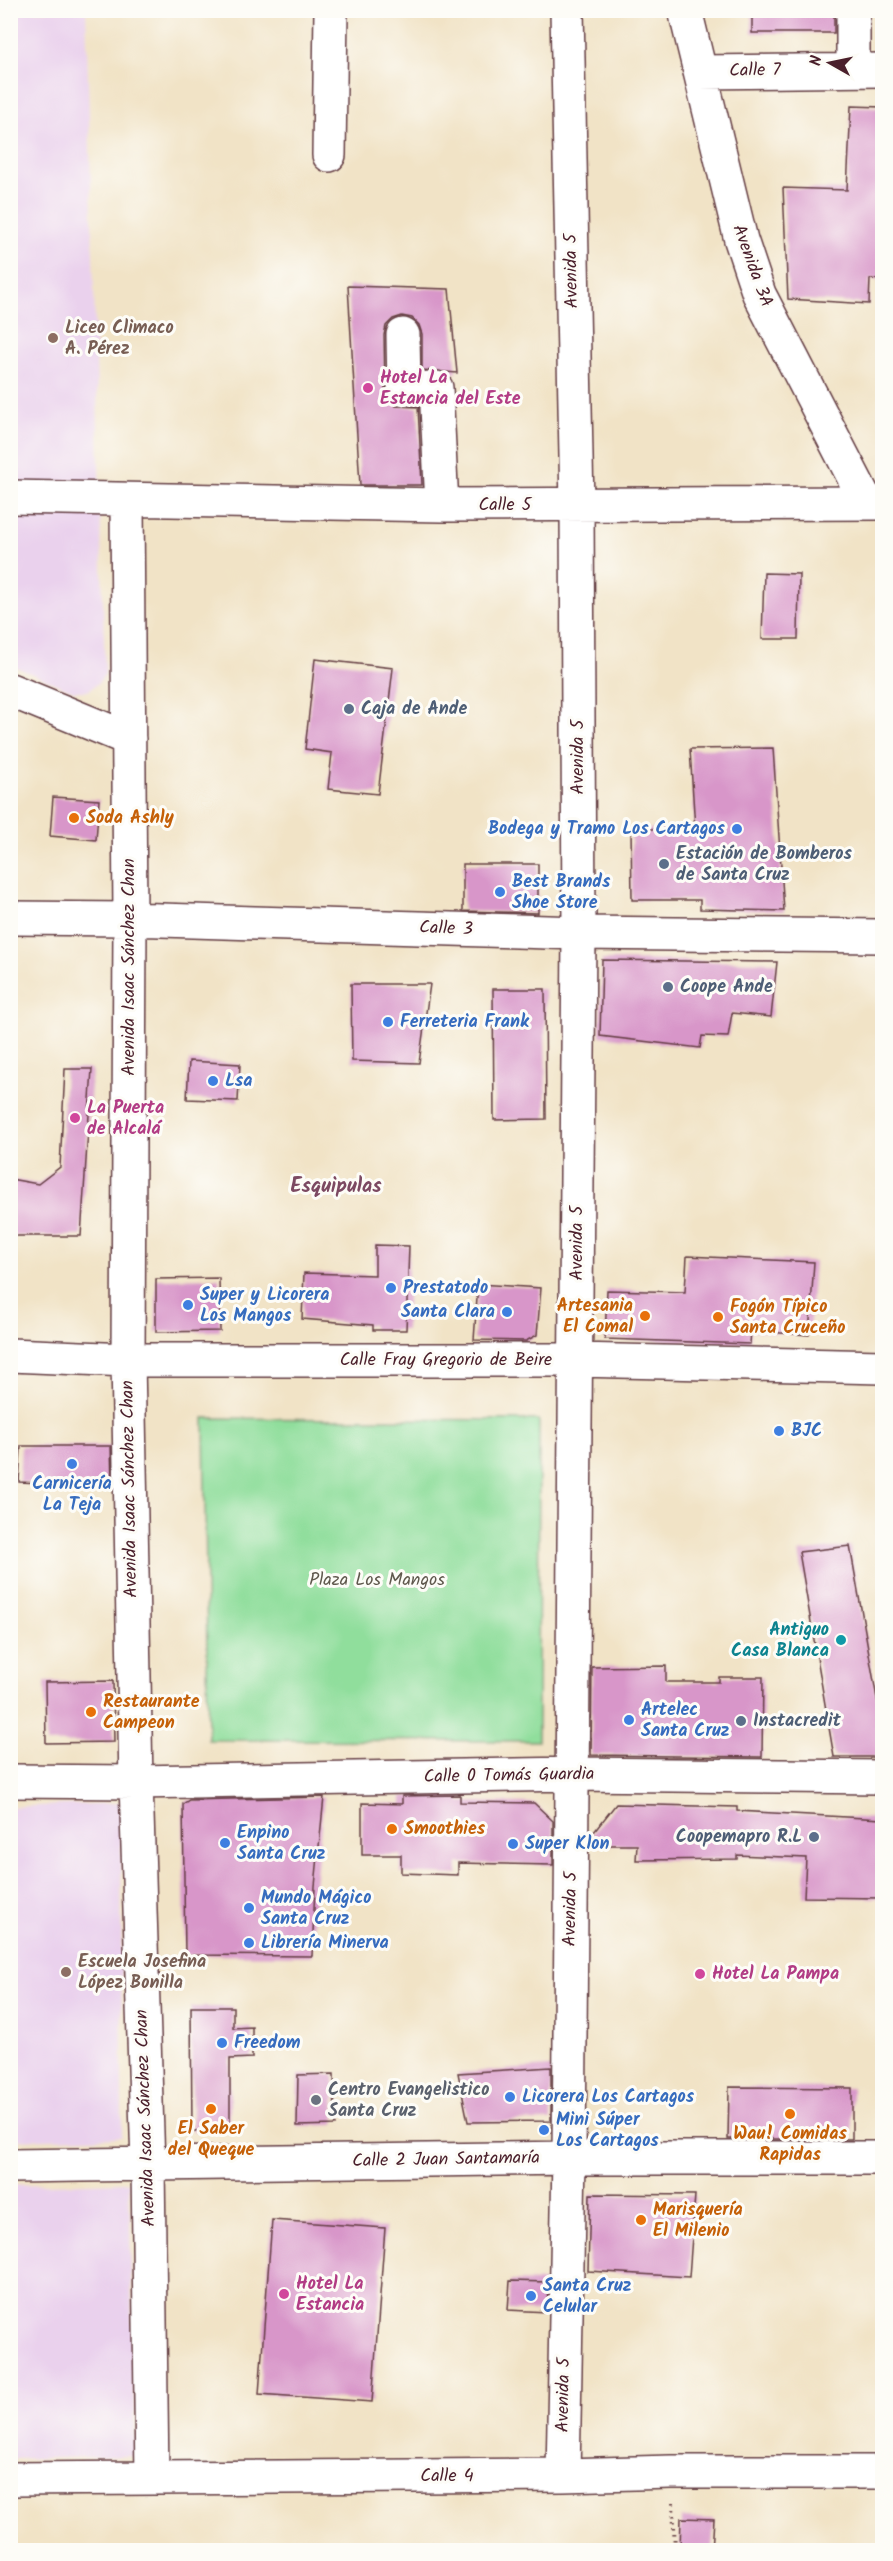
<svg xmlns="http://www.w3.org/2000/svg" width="893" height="2561" font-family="Kalam,sans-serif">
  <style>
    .built { fill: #ead1ed }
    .green { fill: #90de9c; stroke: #6d7e64; stroke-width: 1.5 }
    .building { fill: #d896c9 }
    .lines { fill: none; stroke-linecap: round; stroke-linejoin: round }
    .minor-casing { stroke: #633c42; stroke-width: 36 }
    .path { stroke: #633c42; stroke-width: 4; stroke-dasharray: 1.5 4.5; stroke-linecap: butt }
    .minor { stroke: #fff; stroke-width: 33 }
    .education-dot { fill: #8d6e63; stroke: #fdfcf7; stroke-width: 2 }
    .hotel-dot { fill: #d1479c; stroke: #fdfcf7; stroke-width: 2 }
    .service-dot { fill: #5c6f8a; stroke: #fdfcf7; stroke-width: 2 }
    .food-dot { fill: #e8710a; stroke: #fdfcf7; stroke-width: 2 }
    .shop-dot { fill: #3f7fe0; stroke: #fdfcf7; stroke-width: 2 }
    .culture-dot { fill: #0f9aa8; stroke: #fdfcf7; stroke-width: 2 }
    .worship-dot { fill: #6b7280; stroke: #fdfcf7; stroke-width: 2 }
    .labels { text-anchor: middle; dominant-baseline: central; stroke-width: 6; stroke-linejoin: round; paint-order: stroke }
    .street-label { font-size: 18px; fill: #4a1f2b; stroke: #fdfcf7 }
    .education-label { font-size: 18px; font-weight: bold; fill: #785e54; stroke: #fdfcf7; text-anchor: start }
    .hotel-label { font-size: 18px; font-weight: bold; fill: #b23c85; stroke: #fdfcf7; text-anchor: start }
    .service-label { font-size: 18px; font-weight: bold; fill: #4e5e75; stroke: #fdfcf7; text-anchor: start }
    .food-label { font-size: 18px; font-weight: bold; fill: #c56008; stroke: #fdfcf7; text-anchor: start }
    .shop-label { font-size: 18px; font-weight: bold; fill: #366cbe; stroke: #fdfcf7; text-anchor: start }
    .park-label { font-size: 18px; fill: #5f584d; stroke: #fdfcf7 }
    .culture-label { font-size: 18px; font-weight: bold; fill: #0d838f; stroke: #fdfcf7; text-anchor: end }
    .worship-label { font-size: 18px; font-weight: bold; fill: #5b616d; stroke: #fdfcf7; text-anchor: start }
    .neighbourhood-label { font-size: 20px; font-weight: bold; fill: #7c4962; stroke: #fdfcf7 }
  </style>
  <rect width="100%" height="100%" fill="#fdfcf7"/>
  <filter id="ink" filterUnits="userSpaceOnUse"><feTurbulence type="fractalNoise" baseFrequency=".0167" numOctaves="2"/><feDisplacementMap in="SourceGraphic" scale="12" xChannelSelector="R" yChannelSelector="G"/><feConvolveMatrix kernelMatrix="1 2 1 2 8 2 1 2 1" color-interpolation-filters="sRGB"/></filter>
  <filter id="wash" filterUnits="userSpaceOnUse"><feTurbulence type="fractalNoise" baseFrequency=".008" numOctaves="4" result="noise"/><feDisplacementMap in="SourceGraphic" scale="24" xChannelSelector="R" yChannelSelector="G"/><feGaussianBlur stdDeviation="1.35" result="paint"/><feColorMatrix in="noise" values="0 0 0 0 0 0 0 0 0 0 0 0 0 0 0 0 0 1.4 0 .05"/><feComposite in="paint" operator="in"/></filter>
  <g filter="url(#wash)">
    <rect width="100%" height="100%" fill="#f1e3c6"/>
    <path class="built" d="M 10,11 L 86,11 L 105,674 L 98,683 L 88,691 L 73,691 L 11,665 Z
      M 121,1803 L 122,2137 L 11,2140 L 10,1807 Z
      M 129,2182 L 135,2456 L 11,2459 L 10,2185 Z"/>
    <path class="green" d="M 204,1418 L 539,1420 L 538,1741 L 208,1740 Z"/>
    <g id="blocks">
      <path class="building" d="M 752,10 L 834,10 L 834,33 L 752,33 Z
        M 851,106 L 882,107 L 882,280 L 870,279 L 869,304 L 788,299 L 783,188 L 847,190 Z
        M 348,286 L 449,289 L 457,373 L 422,370 L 422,334 L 419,325 L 412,318 L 402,316 L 393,319 L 386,326 L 384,335 L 385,389 L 388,398 L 396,406 L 418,407 L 422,485 L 360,485 Z
        M 764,573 L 799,574 L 798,639 L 762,639 Z
        M 315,659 L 393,668 L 378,794 L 328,789 L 332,753 L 305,749 Z
        M 773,748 L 784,911 L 700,909 L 700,900 L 632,900 L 631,829 L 695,829 L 690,749 Z
        M 53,797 L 99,800 L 96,840 L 50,836 Z
        M 463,864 L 538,864 L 538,913 L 463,911 Z
        M 602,960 L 777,962 L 771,1017 L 732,1013 L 728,1037 L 702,1036 L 700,1048 L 600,1036 Z
        M 351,984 L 430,984 L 419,1063 L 352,1061 Z
        M 493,989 L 545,989 L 546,1119 L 494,1120 Z
        M 189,1061 L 240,1064 L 238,1101 L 187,1099 Z
        M 65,1069 L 92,1069 L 81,1236 L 10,1236 L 10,1179 L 38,1184 L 60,1167 Z
        M 375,1245 L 409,1246 L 406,1330 L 373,1330 L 373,1325 L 302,1319 L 304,1273 L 375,1275 Z
        M 687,1256 L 814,1262 L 809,1335 L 751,1331 L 750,1344 L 605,1339 L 607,1290 L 685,1292 Z
        M 219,1278 L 220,1331 L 156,1332 L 156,1279 Z
        M 478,1284 L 541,1288 L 537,1335 L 526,1341 L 474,1340 Z
        M 21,1446 L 111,1446 L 112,1486 L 19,1482 Z
        M 850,1546 L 882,1727 L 882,1757 L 834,1757 L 799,1552 Z
        M 666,1666 L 666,1682 L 719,1682 L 719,1677 L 763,1677 L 762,1757 L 591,1755 L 592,1667 Z
        M 113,1681 L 114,1742 L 46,1743 L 45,1682 Z
        M 460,1795 L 460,1802 L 534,1803 L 553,1821 L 553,1865 L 458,1863 L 458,1875 L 401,1873 L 401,1855 L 362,1855 L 362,1803 L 402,1804 L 402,1796 Z
        M 324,1797 L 315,1886 L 312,1956 L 185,1955 L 183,1804 L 189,1800 Z
        M 616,1804 L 737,1807 L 737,1811 L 882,1819 L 882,1898 L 804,1897 L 806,1858 L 737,1855 L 737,1859 L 636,1860 L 637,1845 L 590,1845 L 590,1837 Z
        M 191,2007 L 233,2007 L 233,2028 L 252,2027 L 252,2058 L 230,2059 L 230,2130 L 192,2131 Z
        M 551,2067 L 551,2121 L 468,2122 L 458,2073 Z
        M 334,2074 L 335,2125 L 297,2126 L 298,2075 Z
        M 729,2087 L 852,2088 L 852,2139 L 728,2139 Z
        M 590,2194 L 695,2195 L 689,2277 L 588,2271 Z
        M 272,2220 L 385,2228 L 372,2402 L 259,2394 Z
        M 510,2281 L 548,2282 L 547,2312 L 508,2310 Z
        M 681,2518 L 714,2519 L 712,2550 L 680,2550 Z"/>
    </g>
  </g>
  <g filter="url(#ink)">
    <use href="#blocks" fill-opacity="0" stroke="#633c42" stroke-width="1.5"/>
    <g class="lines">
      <g class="minor-casing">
        <path id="minor" d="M 685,10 L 741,240 L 759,294 L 867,503
          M 853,70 L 853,10
          M 700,72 L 882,70
          M 329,155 L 331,10
          M 403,335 L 404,389 L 436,388 L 442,505
          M 10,497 L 442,505 L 882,503
          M 127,500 L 130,919 L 128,1360 L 136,1782 L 148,2165 L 152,2477
          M 10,690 L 129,739
          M 10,918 L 130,919 L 579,933 L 882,936
          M 10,1355 L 128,1360 L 576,1360 L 882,1367
          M 10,1781 L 136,1782 L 573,1774 L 882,1777
          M 10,2166 L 569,2158 L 882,2158
          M 563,2475 L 569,2158 L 579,933 L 577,505 L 567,10
          M 10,2479 L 563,2475 L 671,2472 L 882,2472"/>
      </g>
      <path class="path" d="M 673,2503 L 675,2550"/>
      <use href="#minor" class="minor"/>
    </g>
  </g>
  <g class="education-dot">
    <circle cx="53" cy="338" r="6"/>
    <circle cx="66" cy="1972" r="6"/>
  </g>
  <g class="hotel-dot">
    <circle cx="368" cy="388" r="6"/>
    <circle cx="75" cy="1118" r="6"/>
    <circle cx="700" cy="1974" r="6"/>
    <circle cx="284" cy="2294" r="6"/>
  </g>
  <g class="service-dot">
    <circle cx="349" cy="709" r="6"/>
    <circle cx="664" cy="864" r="6"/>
    <circle cx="668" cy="987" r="6"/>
    <circle cx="741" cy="1721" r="6"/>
    <circle cx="814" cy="1837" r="6"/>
  </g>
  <g class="food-dot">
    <circle cx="74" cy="818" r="6"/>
    <circle cx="645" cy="1316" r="6"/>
    <circle cx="718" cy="1317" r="6"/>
    <circle cx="91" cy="1712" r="6"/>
    <circle cx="392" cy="1829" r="6"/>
    <circle cx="211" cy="2109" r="6"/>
    <circle cx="790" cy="2114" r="6"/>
    <circle cx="641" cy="2220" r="6"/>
  </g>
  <g class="shop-dot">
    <circle cx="737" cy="829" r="6"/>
    <circle cx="500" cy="892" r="6"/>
    <circle cx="388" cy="1022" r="6"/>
    <circle cx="213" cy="1081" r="6"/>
    <circle cx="391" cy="1288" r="6"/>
    <circle cx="188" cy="1305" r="6"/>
    <circle cx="507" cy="1312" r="6"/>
    <circle cx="779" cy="1431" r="6"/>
    <circle cx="72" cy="1464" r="6"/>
    <circle cx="629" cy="1720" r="6"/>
    <circle cx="225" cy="1843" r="6"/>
    <circle cx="513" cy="1844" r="6"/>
    <circle cx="249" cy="1908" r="6"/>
    <circle cx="249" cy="1943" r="6"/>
    <circle cx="222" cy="2043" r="6"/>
    <circle cx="510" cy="2097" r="6"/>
    <circle cx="544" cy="2130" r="6"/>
    <circle cx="531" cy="2296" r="6"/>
  </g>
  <circle class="culture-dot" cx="841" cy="1640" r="6"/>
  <circle class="worship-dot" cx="316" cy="2100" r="6"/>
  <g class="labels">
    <g class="street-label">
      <text transform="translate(755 71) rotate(-1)">Calle 7</text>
      <text transform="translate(752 266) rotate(70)">Avenida 3A</text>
      <text transform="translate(572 271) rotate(-91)">Avenida 5</text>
      <text x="505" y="505">Calle 5</text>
      <text transform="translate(578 757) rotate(-90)">Avenida 5</text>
      <text transform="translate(446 929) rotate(2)">Calle 3</text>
      <text transform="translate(129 967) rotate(-90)">Avenida Isaac Sánchez Chan</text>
      <text transform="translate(577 1243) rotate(-90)">Avenida 5</text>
      <text x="446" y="1360">Calle Fray Gregorio de Beire</text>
      <text transform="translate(130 1489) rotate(-91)">Avenida Isaac Sánchez Chan</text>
      <text transform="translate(509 1776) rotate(-1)">Calle 0 Tomás Guardia</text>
      <text transform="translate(571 1909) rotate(-89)">Avenida 5</text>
      <text transform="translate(146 2118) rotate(-92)">Avenida Isaac Sánchez Chan</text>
      <text transform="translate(446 2160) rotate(-1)">Calle 2 Juan Santamaría</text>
      <text transform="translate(564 2395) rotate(-89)">Avenida 5</text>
      <text x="447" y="2476">Calle 4</text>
    </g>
    <g class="education-label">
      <text x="65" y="328">Liceo Climaco<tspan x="65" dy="21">A. Pérez</tspan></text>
      <text x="78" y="1962">Escuela Josefina<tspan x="78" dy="21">López Bonilla</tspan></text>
    </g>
    <g class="hotel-label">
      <text x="380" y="378">Hotel La<tspan x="380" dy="21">Estancia del Este</tspan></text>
      <text x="87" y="1108">La Puerta<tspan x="87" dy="21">de Alcalá</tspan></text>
      <text x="712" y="1974">Hotel La Pampa</text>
      <text x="296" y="2284">Hotel La<tspan x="296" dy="21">Estancia</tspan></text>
    </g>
    <g class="service-label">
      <text x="361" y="709">Caja de Ande</text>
      <text x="676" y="854">Estación de Bomberos<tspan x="676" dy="21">de Santa Cruz</tspan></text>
      <text x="680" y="987">Coope Ande</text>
      <text x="753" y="1721">Instacredit</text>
      <text x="802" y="1837" text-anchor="end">Coopemapro R.L</text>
    </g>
    <g class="food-label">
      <text x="86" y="818">Soda Ashly</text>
      <text x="633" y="1306" text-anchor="end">Artesania<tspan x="633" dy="21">El Comal</tspan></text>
      <text x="730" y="1307">Fogón Típico<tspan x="730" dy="21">Santa Cruceño</tspan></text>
      <text x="103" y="1702">Restaurante<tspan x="103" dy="21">Campeon</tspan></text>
      <text x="404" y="1829">Smoothies</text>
      <text x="211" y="2129" text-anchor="middle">El Saber<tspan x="211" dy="21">del Queque</tspan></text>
      <text x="790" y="2134" text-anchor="middle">Wau! Comidas<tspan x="790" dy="21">Rapidas</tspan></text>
      <text x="653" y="2210">Marisquería<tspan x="653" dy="21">El Milenio</tspan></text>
    </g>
    <g class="shop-label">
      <text x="725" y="829" text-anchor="end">Bodega y Tramo Los Cartagos</text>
      <text x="512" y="882">Best Brands<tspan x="512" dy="21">Shoe Store</tspan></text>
      <text x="400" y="1022">Ferreteria Frank</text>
      <text x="225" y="1081">Lsa</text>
      <text x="403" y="1288">Prestatodo</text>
      <text x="200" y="1295">Super y Licorera<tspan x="200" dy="21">Los Mangos</tspan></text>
      <text x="495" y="1312" text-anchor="end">Santa Clara</text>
      <text x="791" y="1431">BJC</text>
      <text x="72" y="1484" text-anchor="middle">Carnicería<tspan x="72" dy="21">La Teja</tspan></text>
      <text x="641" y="1710">Artelec<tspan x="641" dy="21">Santa Cruz</tspan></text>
      <text x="237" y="1833">Enpino<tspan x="237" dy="21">Santa Cruz</tspan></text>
      <text x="525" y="1844">Super Klon</text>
      <text x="261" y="1898">Mundo Mágico<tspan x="261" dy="21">Santa Cruz</tspan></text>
      <text x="261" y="1943">Librería Minerva</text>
      <text x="234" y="2043">Freedom</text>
      <text x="522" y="2097">Licorera Los Cartagos</text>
      <text x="556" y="2120">Mini Súper<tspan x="556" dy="21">Los Cartagos</tspan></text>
      <text x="543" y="2286">Santa Cruz<tspan x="543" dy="21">Celular</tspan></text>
    </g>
    <g class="park-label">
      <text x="377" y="1580">Plaza Los Mangos</text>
    </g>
    <g class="culture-label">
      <text x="829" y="1630">Antiguo<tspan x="829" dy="21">Casa Blanca</tspan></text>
    </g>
    <g class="worship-label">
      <text x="328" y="2090">Centro Evangelistico<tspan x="328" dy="21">Santa Cruz</tspan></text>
    </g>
    <g class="neighbourhood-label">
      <text x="336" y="1187">Esquipulas</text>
    </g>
  </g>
  <rect width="893" height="2561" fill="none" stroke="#fdfcf7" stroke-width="36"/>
  <g transform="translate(830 63) rotate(279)" stroke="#fdfcf7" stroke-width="4.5" paint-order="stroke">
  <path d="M0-4.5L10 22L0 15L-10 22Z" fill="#4a1f2b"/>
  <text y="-9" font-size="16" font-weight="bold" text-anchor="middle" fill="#4a1f2b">N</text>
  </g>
</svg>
